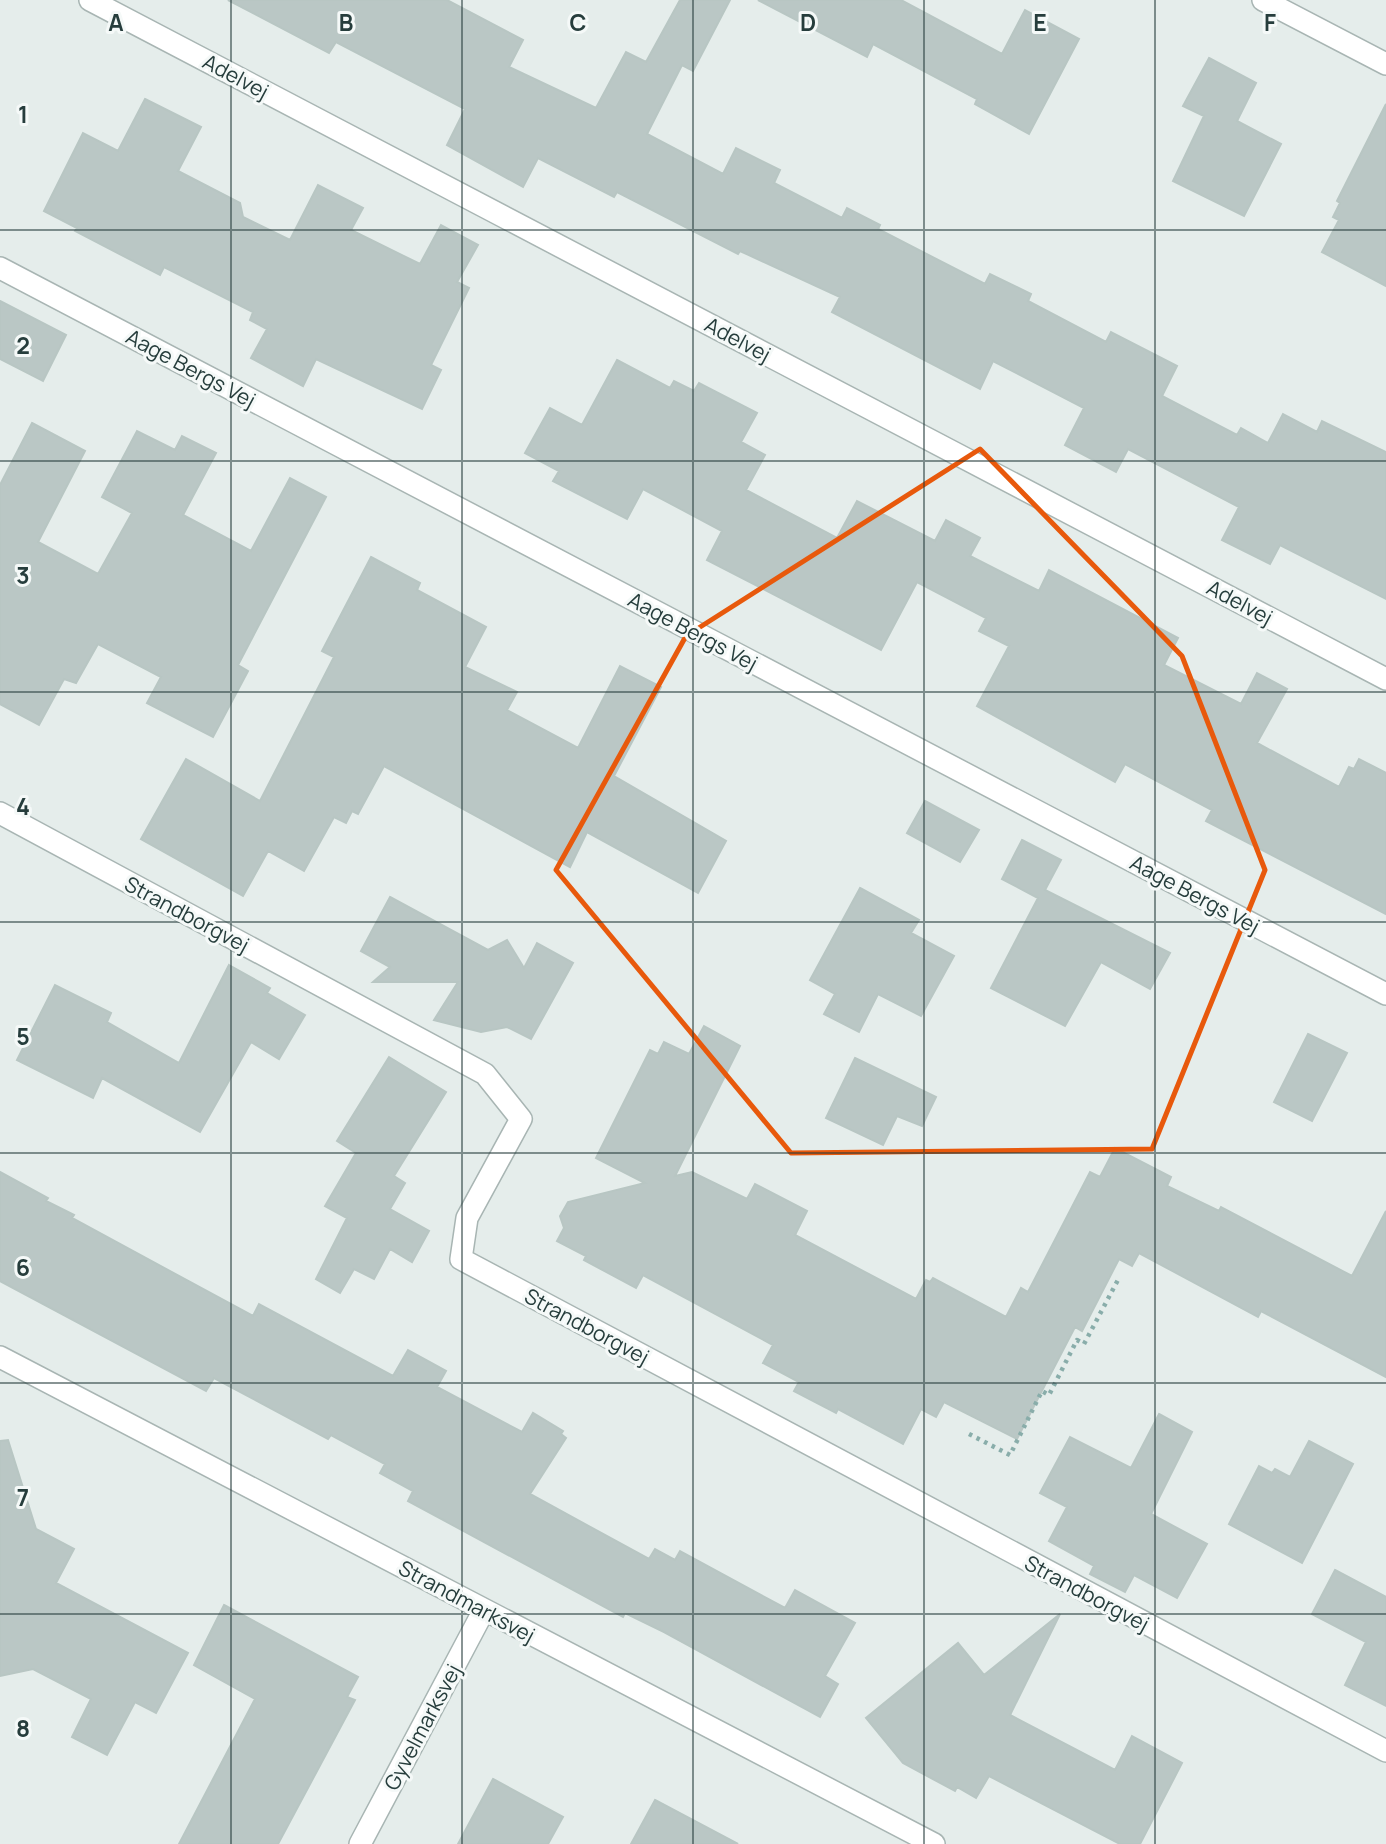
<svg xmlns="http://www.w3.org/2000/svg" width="1386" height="1844" font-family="Manrope,sans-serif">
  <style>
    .building { fill: #bac7c5; stroke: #b8c6c3; stroke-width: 2 }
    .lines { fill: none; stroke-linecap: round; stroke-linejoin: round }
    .street-casing { stroke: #a8b5b3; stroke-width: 24 }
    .path { stroke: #89adaa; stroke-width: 4.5; stroke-dasharray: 3.5 5; stroke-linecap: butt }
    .street { stroke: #fff; stroke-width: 21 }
    .marked { fill: none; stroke: #e8590c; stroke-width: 5; stroke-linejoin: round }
    .grid { fill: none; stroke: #263d3c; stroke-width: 2; stroke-opacity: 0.55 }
    .labels { text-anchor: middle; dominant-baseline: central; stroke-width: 6; stroke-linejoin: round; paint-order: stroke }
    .street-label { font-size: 21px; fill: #263d3c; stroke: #f5f9f8 }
    .grid-label { font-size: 23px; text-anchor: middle; font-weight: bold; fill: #263d3c; stroke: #f5f9f8; stroke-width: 6; stroke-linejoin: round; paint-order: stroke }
  </style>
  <rect width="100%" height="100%" fill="#e5edeb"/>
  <path class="building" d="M 228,0 L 447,0 L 523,40 L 509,67 L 596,108 L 626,52 L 646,62 L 680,0 L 730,0 L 693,71 L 682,65 L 647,134 L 723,174 L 736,148 L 780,170 L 774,183 L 842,218 L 847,208 L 880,225 L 878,229 L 985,284 L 990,274 L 1031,294 L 1028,301 L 1106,342 L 1111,332 L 1177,366 L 1162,396 L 1237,435 L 1241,428 L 1268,443 L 1283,414 L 1317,432 L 1322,421 L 1386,452 L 1386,599 L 1280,545 L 1270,564 L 1222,540 L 1239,507 L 1128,449 L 1116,472 L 1065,445 L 1084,408 L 993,361 L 980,389 L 832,312 L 840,297 L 740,251 L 738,254 L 617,192 L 614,197 L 538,158 L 523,187 L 447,145 L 465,109 L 336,42 L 329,53 Z
    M 758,0 L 901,0 L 1002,54 L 1025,10 L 1079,39 L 1029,134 L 975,104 L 977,99 L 873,44 L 867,57 Z
    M 1209,58 L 1256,83 L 1237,121 L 1281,144 L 1244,216 L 1173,181 L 1204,116 L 1183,106 Z
    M 145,99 L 201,127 L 178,171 L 240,203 L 243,217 L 290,240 L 318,185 L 363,208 L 351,230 L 420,264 L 441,225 L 478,245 L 457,282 L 469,288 L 431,365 L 441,370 L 422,409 L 316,359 L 303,386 L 251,358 L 267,329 L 250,320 L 253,312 L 164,267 L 160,275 L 75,231 L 77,228 L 44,211 L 83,133 L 118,151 Z
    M 1386,104 L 1386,286 L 1322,252 L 1339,220 L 1333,217 L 1340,203 L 1337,201 Z
    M 0,301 L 66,335 L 43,381 L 0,359 Z
    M 617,360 L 670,388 L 674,381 L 694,391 L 699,383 L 757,413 L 741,442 L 765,455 L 746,490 L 837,538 L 857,501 L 935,541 L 946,520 L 980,538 L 970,556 L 1039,591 L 1049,570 L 1178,638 L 1164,665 L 1241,704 L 1257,673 L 1287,689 L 1257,743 L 1339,787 L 1349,767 L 1354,769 L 1359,759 L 1386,773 L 1386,914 L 1206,821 L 1212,810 L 1125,764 L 1115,782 L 977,706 L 1009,646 L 979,631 L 986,618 L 917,582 L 881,650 L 707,560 L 722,531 L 643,489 L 627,519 L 553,481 L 559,471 L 525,453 L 550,408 L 582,425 Z
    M 32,423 L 85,451 L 38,542 L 98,574 L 132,513 L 102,497 L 137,431 L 175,450 L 182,436 L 216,453 L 183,515 L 251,551 L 290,478 L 326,497 L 238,665 L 248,671 L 213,737 L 147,703 L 161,677 L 98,644 L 76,683 L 64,679 L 39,725 L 0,704 L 0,485 Z
    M 371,557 L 420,583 L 417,590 L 486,627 L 465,667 L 517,692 L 507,710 L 578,748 L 620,666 L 661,687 L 614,776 L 726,841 L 698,893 L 587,832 L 570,867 L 384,766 L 358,814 L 352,811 L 346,823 L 334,817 L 304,871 L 268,851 L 243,896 L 141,839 L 186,759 L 260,801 L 334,657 L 322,651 Z
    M 925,801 L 979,830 L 960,862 L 907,833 Z
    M 1022,840 L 1061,860 L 1045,890 L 1170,953 L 1150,989 L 1101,962 L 1065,1026 L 991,988 L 1038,898 L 1002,879 Z
    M 860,888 L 919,920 L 911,933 L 954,956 L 921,1016 L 878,994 L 859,1032 L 824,1014 L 835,994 L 810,980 Z
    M 390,897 L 488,950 L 507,940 L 524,968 L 537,943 L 573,963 L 531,1039 L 507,1027 L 481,1032 L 434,1020 L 458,982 L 373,982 L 390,967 L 361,951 Z
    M 229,965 L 270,988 L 267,993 L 305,1015 L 279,1059 L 251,1042 L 200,1132 L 102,1078 L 93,1098 L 17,1060 L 55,985 L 111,1013 L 107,1022 L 179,1063 Z
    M 704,1026 L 740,1046 L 675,1176 L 692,1172 L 747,1199 L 755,1184 L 807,1211 L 795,1235 L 916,1299 L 926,1280 L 930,1282 L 933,1278 L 1006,1317 L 1021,1288 L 1028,1292 L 1090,1172 L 1100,1177 L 1115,1148 L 1171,1177 L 1167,1186 L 1219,1211 L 1221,1207 L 1352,1276 L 1386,1211 L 1386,1377 L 1261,1311 L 1258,1317 L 1139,1253 L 1132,1266 L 1119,1259 L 1082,1331 L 1075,1327 L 1017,1439 L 944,1402 L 936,1417 L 921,1409 L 903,1444 L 838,1409 L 836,1413 L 794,1391 L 799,1382 L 763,1363 L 773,1345 L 643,1275 L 636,1288 L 584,1260 L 586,1256 L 557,1241 L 564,1228 L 560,1216 L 568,1202 L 645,1183 L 596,1158 L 650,1050 L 658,1054 L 664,1042 L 689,1054 Z
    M 1308,1034 L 1347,1053 L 1312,1121 L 1274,1102 Z
    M 389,1057 L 446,1092 L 394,1176 L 405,1183 L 390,1209 L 429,1231 L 412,1262 L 390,1249 L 374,1279 L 354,1269 L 340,1293 L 316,1279 L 347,1218 L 325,1206 L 356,1153 L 337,1141 Z
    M 855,1058 L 936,1097 L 922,1126 L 897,1116 L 883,1145 L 826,1118 Z
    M 0,1172 L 48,1198 L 46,1201 L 74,1215 L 72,1218 L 253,1316 L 259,1304 L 393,1376 L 408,1350 L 446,1371 L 437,1387 L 522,1432 L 533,1413 L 563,1431 L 561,1434 L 566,1438 L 530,1494 L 649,1559 L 655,1549 L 675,1560 L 680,1551 L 785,1608 L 795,1590 L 855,1623 L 825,1676 L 838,1684 L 820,1717 L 664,1632 L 625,1613 L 623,1617 L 408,1501 L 413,1491 L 380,1473 L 385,1464 L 331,1435 L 328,1439 L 214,1378 L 206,1391 L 0,1281 Z
    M 1159,1414 L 1192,1432 L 1151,1514 L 1207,1544 L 1177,1598 L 1134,1575 L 1125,1592 L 1090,1574 L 1094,1566 L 1049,1541 L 1067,1507 L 1040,1493 L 1070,1437 L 1131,1468 Z
    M 8,1440 L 36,1529 L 74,1549 L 56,1583 L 188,1653 L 156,1713 L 135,1702 L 107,1755 L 72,1737 L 91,1699 L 33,1669 L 0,1676 L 0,1441 Z
    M 1309,1441 L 1353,1464 L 1302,1563 L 1229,1524 L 1259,1466 L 1272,1473 L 1275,1469 L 1290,1477 Z
    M 1335,1570 L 1386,1597 L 1386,1706 L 1345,1685 L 1366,1642 L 1312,1614 Z
    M 224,1605 L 358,1677 L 347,1697 L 355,1700 L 278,1844 L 179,1844 L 255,1699 L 194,1665 Z
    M 1060,1614 L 1010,1715 L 1115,1770 L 1132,1736 L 1182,1763 L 1140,1844 L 1120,1844 L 989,1776 L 976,1798 L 957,1787 L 955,1791 L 903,1763 L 866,1718 L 958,1643 L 984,1675 Z
    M 493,1779 L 563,1817 L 548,1844 L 458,1844 Z
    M 655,1800 L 738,1844 L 631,1844 Z"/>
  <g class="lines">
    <g class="street-casing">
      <path id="street" d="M 90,0 L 1386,679
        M 1263,0 L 1386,64
        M 0,268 L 1386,994
        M 0,813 L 485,1074 L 521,1119 L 467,1218 L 461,1259 L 1386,1751
        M 0,1357 L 934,1844
        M 360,1844 L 484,1610"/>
    </g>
    <path class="path" d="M 969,1434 L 1010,1455 L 1042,1391 L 1049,1395 L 1077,1340 L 1084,1344 L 1119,1278"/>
    <use href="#street" class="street"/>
  </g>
  <path class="marked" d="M 980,449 L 1182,656 L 1265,870 L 1152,1149 L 791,1153 L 556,870 L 686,636 Z"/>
  <path class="grid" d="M 231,0 L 231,1844M 462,0 L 462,1844M 693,0 L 693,1844M 924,0 L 924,1844M 1155,0 L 1155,1844M 0,230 L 1386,230M 0,461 L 1386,461M 0,692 L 1386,692M 0,922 L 1386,922M 0,1153 L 1386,1153M 0,1383 L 1386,1383M 0,1614 L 1386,1614"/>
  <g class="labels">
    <g class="street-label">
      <text transform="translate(236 76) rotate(28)">Adelvej</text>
      <text transform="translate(738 339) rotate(28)">Adelvej</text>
      <text transform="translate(191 368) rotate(28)">Aage Bergs Vej</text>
      <text transform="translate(1240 602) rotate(28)">Adelvej</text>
      <text transform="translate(693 631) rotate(28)">Aage Bergs Vej</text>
      <text transform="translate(1195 894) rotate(28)">Aage Bergs Vej</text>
      <text transform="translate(187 914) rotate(28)">Strandborgvej</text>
      <text transform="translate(587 1326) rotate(28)">Strandborgvej</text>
      <text transform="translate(1087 1593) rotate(28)">Strandborgvej</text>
      <text transform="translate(467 1601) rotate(28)">Strandmarksvej</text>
      <text transform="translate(422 1727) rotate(-62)">Gyvelmarksvej</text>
    </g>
  </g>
  <g class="grid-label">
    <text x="116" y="31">A</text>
    <text x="346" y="31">B</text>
    <text x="578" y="31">C</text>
    <text x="808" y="31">D</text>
    <text x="1040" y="31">E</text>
    <text x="1270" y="31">F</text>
    <text x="23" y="123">1</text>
    <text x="23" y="354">2</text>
    <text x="23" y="584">3</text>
    <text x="23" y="815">4</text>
    <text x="23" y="1045">5</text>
    <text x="23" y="1276">6</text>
    <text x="23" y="1506">7</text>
    <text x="23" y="1737">8</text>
  </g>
</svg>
